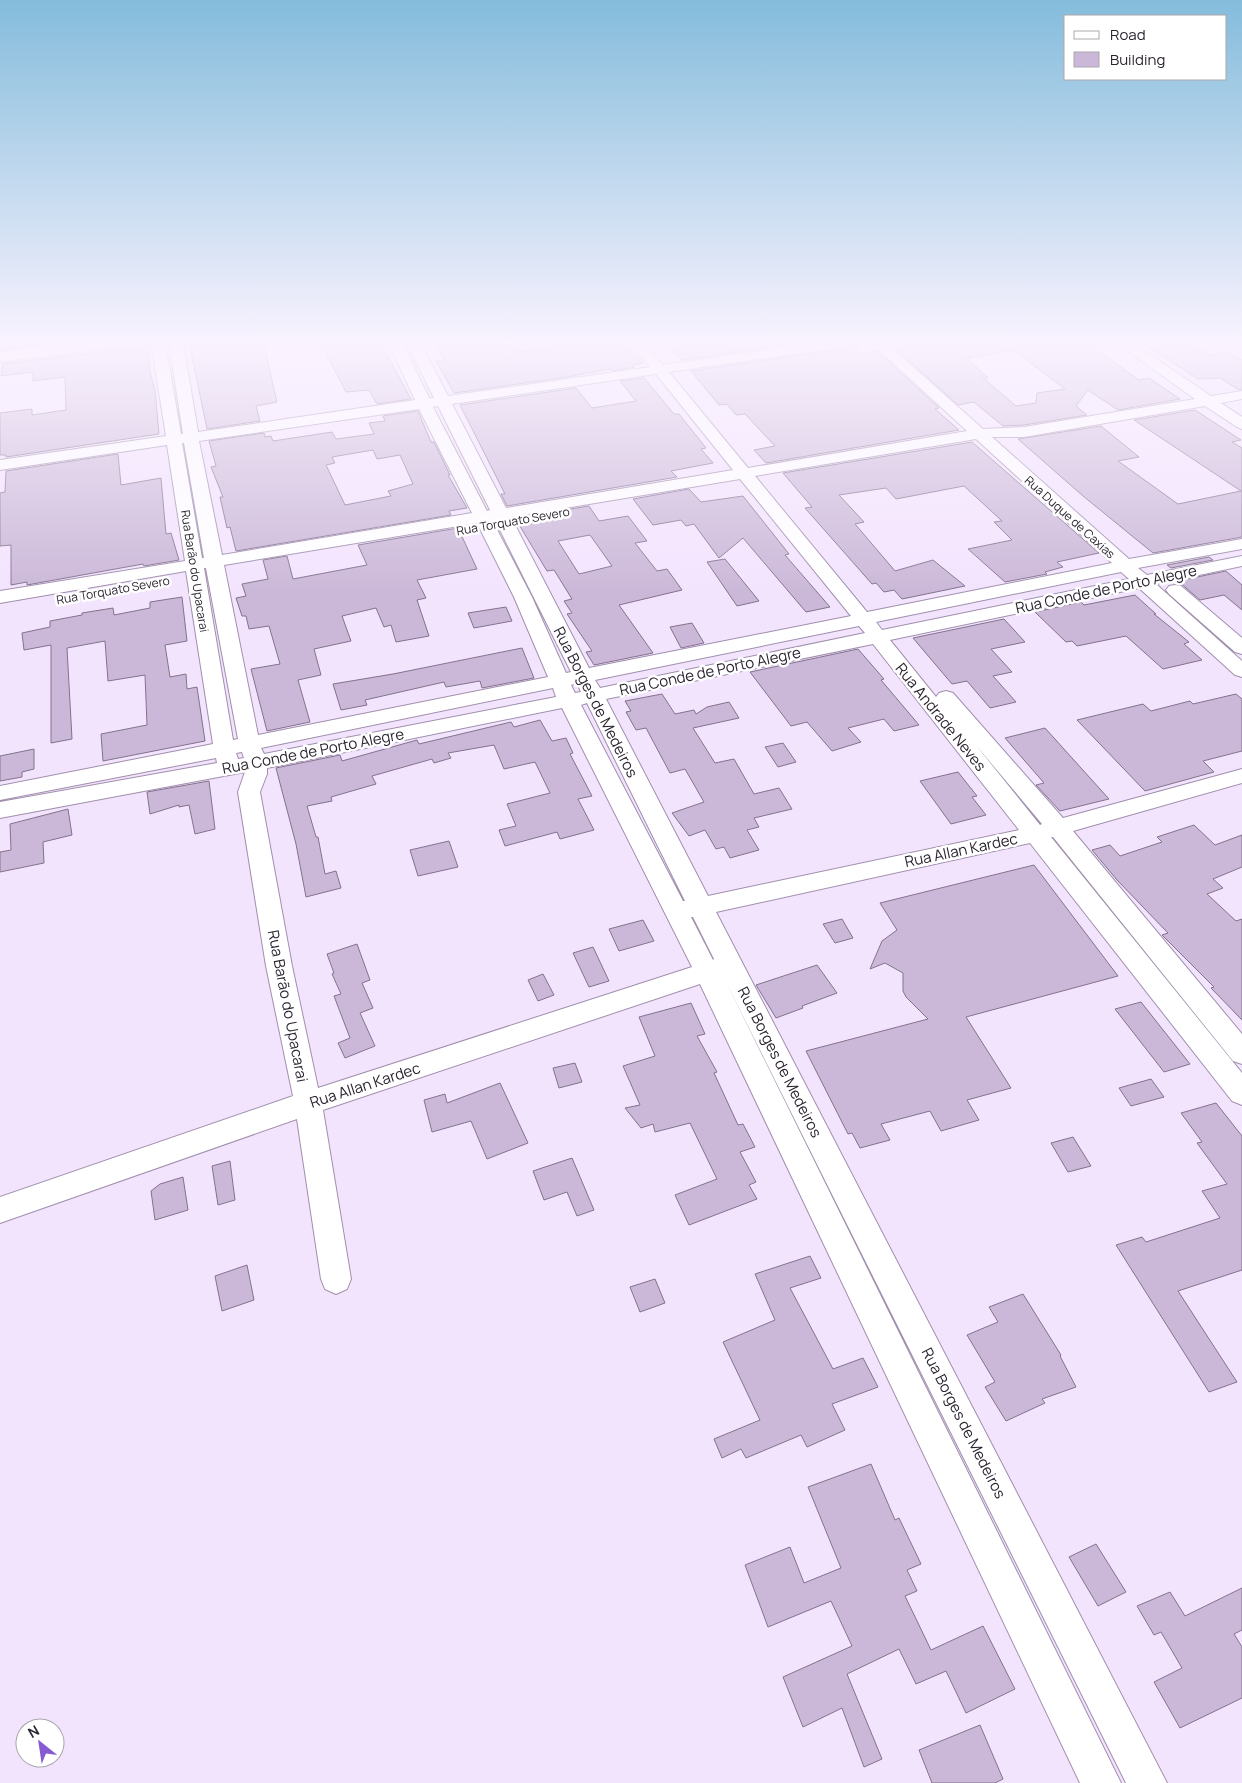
<svg xmlns="http://www.w3.org/2000/svg" width="1242" height="1783" font-family="Manrope,sans-serif">
  <style>
    .building { fill: #cbb8d8; stroke: #83728f; fill-rule: evenodd }
    .lines { fill: none; stroke-linecap: round; stroke-linejoin: round }
    .minor-casing { stroke: #a08fad; stroke-width: 2 }
    .tertiary-casing { stroke: #a08fad; stroke-width: 2 }
    .minor { fill: #fff; fill-rule: evenodd }
    .tertiary { fill: #fff; fill-rule: evenodd }
    .labels { text-anchor: middle; dominant-baseline: central; stroke-width: 5; stroke-linejoin: round; paint-order: stroke }
    .far-street-label { font-size: 12px; fill: #2b2430; stroke: #fff }
    .street-label { font-size: 15px; fill: #2b2430; stroke: #fff }
  </style>
  <rect width="100%" height="100%" fill="#f3e4fe"/>
  <path class="building" d="M 6,342 L 60,342 L 5,349 Z
    M 189,342 L 263,342 L 277,402 L 256,406 L 260,421 L 207,429 Z
    M 320,342 L 380,342 L 411,399 L 377,404 L 369,390 L 346,392 Z
    M 433,342 L 454,342 L 456,346 L 484,342 L 508,342 L 515,352 L 553,347 L 549,342 L 581,342 L 583,345 L 600,342 L 625,342 L 643,363 L 633,365 L 635,367 L 612,371 L 610,369 L 567,377 L 454,393 L 436,361 L 445,360 Z
    M 666,342 L 804,342 L 682,360 Z
    M 906,342 L 1086,342 L 1139,380 L 1149,378 L 1180,399 L 1118,410 L 1088,390 L 1076,406 L 1087,415 L 1024,425 L 1003,426 L 974,402 L 958,405 L 895,348 L 910,346 ZM 1009,347 L 1065,389 L 1037,393 L 1036,403 L 1016,406 L 983,378 L 988,378 L 967,358 L 1010,351 Z
    M 1141,342 L 1191,344 L 1211,355 L 1228,352 L 1242,360 L 1242,389 L 1239,390 L 1220,378 L 1198,379 Z
    M 856,345 L 857,354 L 877,351 L 939,408 L 935,409 L 959,430 L 766,463 L 754,450 L 775,446 L 745,414 L 736,415 L 727,404 L 719,405 L 691,371 L 850,348 Z
    M 148,346 L 150,372 L 155,390 L 159,434 L 6,457 L 6,455 L 0,455 L 0,413 L 32,409 L 32,415 L 66,410 L 65,377 L 33,381 L 33,372 L 1,376 L 3,364 Z
    M 644,378 L 674,414 L 679,414 L 706,448 L 701,449 L 713,463 L 671,471 L 677,477 L 507,506 L 501,494 L 505,494 L 460,405 L 576,388 L 592,408 L 636,401 L 620,381 Z
    M 1195,410 L 1241,440 L 1232,442 L 1242,448 L 1242,537 L 1153,553 L 1083,496 L 1018,439 L 1101,426 L 1139,457 L 1118,461 L 1178,504 L 1241,491 L 1134,420 Z
    M 418,411 L 431,442 L 434,442 L 450,475 L 448,475 L 467,508 L 449,511 L 451,515 L 236,551 L 230,527 L 227,528 L 220,497 L 223,497 L 211,467 L 216,466 L 209,441 L 264,433 L 265,437 L 271,436 L 273,441 L 332,432 L 336,439 L 374,434 L 369,423 L 385,421 L 383,416 ZM 373,450 L 377,459 L 400,455 L 413,484 L 388,491 L 391,496 L 345,505 L 326,465 L 335,463 L 332,457 Z
    M 972,442 L 1099,553 L 1057,562 L 1063,567 L 1045,572 L 1047,574 L 1005,582 L 968,549 L 1012,540 L 994,522 L 1002,521 L 964,486 L 896,499 L 886,488 L 839,495 L 864,522 L 855,524 L 895,571 L 933,560 L 965,586 L 902,599 L 894,590 L 884,592 L 876,583 L 872,584 L 805,508 L 812,507 L 783,473 Z
    M 118,454 L 121,485 L 161,478 L 166,534 L 171,533 L 179,560 L 144,566 L 143,564 L 27,585 L 27,582 L 11,585 L 11,545 L 0,546 L 0,493 L 5,492 L 6,471 Z
    M 689,489 L 701,502 L 743,496 L 789,554 L 785,555 L 830,607 L 806,612 L 743,538 L 719,558 L 694,524 L 686,526 L 681,520 L 653,525 L 633,499 Z
    M 589,506 L 599,521 L 628,516 L 647,541 L 635,543 L 657,571 L 667,569 L 682,590 L 619,605 L 653,653 L 594,665 L 586,652 L 592,651 L 567,614 L 572,613 L 564,601 L 572,599 L 554,570 L 547,571 L 515,518 ZM 590,535 L 612,566 L 579,574 L 558,541 Z
    M 458,528 L 477,569 L 417,580 L 426,598 L 417,600 L 429,636 L 396,642 L 391,625 L 384,627 L 376,608 L 342,616 L 351,641 L 314,649 L 321,675 L 298,680 L 310,722 L 267,731 L 251,669 L 280,664 L 269,626 L 249,629 L 246,616 L 242,616 L 236,598 L 246,596 L 242,584 L 268,579 L 263,560 L 287,556 L 293,579 L 367,565 L 358,545 Z
    M 1209,557 L 1213,560 L 1171,568 L 1167,565 Z
    M 725,559 L 759,601 L 737,606 L 707,562 Z
    M 1226,571 L 1242,585 L 1242,610 L 1224,595 L 1200,600 L 1178,581 Z
    M 1135,595 L 1156,614 L 1154,614 L 1189,642 L 1184,644 L 1202,660 L 1163,669 L 1126,636 L 1077,646 L 1072,641 L 1066,642 L 1035,612 L 1081,602 L 1084,605 Z
    M 182,597 L 187,641 L 165,645 L 170,677 L 186,674 L 187,689 L 197,687 L 205,741 L 103,761 L 101,734 L 147,725 L 145,675 L 108,681 L 105,641 L 67,648 L 72,739 L 51,743 L 51,645 L 24,650 L 22,633 L 50,627 L 50,621 L 82,615 L 82,613 L 113,608 L 114,615 L 150,608 L 150,602 Z
    M 506,607 L 512,621 L 474,628 L 468,613 Z
    M 1004,619 L 1025,642 L 991,649 L 1012,672 L 993,676 L 1016,702 L 990,708 L 967,681 L 952,684 L 913,638 Z
    M 692,623 L 704,643 L 681,648 L 670,627 Z
    M 522,648 L 534,678 L 482,688 L 480,681 L 446,687 L 444,682 L 365,700 L 367,705 L 341,710 L 333,684 L 393,674 Z
    M 858,649 L 884,679 L 881,680 L 919,725 L 894,731 L 884,719 L 848,728 L 861,742 L 832,751 L 807,722 L 791,726 L 750,672 Z
    M 662,694 L 675,714 L 694,710 L 696,714 L 707,707 L 729,702 L 739,718 L 693,728 L 715,763 L 734,759 L 754,794 L 779,788 L 792,809 L 754,818 L 759,827 L 747,830 L 759,850 L 730,858 L 724,847 L 716,849 L 705,830 L 689,836 L 672,813 L 704,802 L 685,769 L 670,773 L 646,728 L 636,730 L 626,712 L 631,711 L 625,701 Z
    M 1236,694 L 1242,699 L 1242,751 L 1203,761 L 1214,772 L 1145,791 L 1077,720 L 1143,704 L 1151,711 L 1190,701 L 1193,704 Z
    M 540,720 L 552,741 L 566,738 L 573,753 L 570,754 L 592,796 L 578,799 L 594,830 L 560,839 L 557,832 L 505,846 L 499,830 L 516,826 L 507,804 L 550,793 L 535,762 L 504,769 L 494,745 L 448,753 L 451,758 L 434,763 L 432,759 L 372,776 L 376,784 L 331,797 L 332,801 L 307,806 L 316,837 L 318,837 L 325,874 L 336,871 L 341,888 L 306,897 L 296,844 L 276,768 L 340,755 L 342,761 L 417,740 L 419,744 L 511,722 L 514,727 Z
    M 1045,728 L 1109,799 L 1060,811 L 1036,785 L 1044,783 L 1005,738 Z
    M 783,743 L 796,762 L 778,767 L 765,747 Z
    M 34,749 L 34,769 L 22,772 L 22,777 L 0,781 L 0,756 Z
    M 958,772 L 977,796 L 972,797 L 986,815 L 951,824 L 920,781 Z
    M 209,781 L 215,829 L 195,834 L 189,805 L 179,807 L 179,805 L 150,814 L 147,792 Z
    M 68,809 L 72,835 L 43,842 L 44,863 L 0,872 L 0,852 L 11,850 L 10,824 Z
    M 1194,825 L 1215,845 L 1242,835 L 1242,867 L 1213,879 L 1223,888 L 1207,894 L 1236,921 L 1242,919 L 1242,1020 L 1211,988 L 1214,987 L 1162,935 L 1168,933 L 1117,880 L 1092,850 L 1110,845 L 1120,856 L 1162,842 L 1157,837 Z
    M 449,841 L 458,867 L 418,876 L 410,850 Z
    M 1034,865 L 1118,976 L 966,1017 L 1011,1088 L 967,1100 L 979,1120 L 941,1131 L 930,1111 L 881,1124 L 890,1140 L 860,1148 L 852,1133 L 848,1134 L 806,1051 L 928,1019 L 906,997 L 903,991 L 903,973 L 885,963 L 870,969 L 882,941 L 897,930 L 880,903 Z
    M 842,919 L 853,938 L 835,943 L 823,924 Z
    M 643,920 L 654,941 L 619,951 L 609,929 Z
    M 357,944 L 370,980 L 362,983 L 373,1008 L 360,1013 L 375,1046 L 345,1058 L 338,1043 L 350,1038 L 334,996 L 341,994 L 332,974 L 334,973 L 327,954 Z
    M 593,947 L 609,981 L 589,987 L 573,953 Z
    M 817,965 L 837,993 L 802,1006 L 803,1008 L 776,1018 L 756,985 Z
    M 543,974 L 554,995 L 538,1001 L 528,980 Z
    M 1141,1002 L 1190,1064 L 1164,1072 L 1115,1009 Z
    M 691,1003 L 705,1034 L 697,1036 L 717,1072 L 714,1073 L 738,1125 L 743,1124 L 755,1147 L 740,1152 L 756,1182 L 749,1185 L 757,1199 L 689,1225 L 675,1195 L 717,1179 L 690,1123 L 655,1132 L 653,1124 L 641,1128 L 625,1108 L 640,1105 L 623,1066 L 655,1056 L 639,1017 Z
    M 575,1063 L 582,1082 L 559,1088 L 553,1068 Z
    M 1151,1079 L 1164,1097 L 1131,1106 L 1119,1088 Z
    M 500,1083 L 528,1143 L 487,1159 L 471,1121 L 432,1132 L 424,1100 L 445,1094 L 447,1103 Z
    M 1216,1103 L 1242,1136 L 1242,1270 L 1178,1291 L 1237,1382 L 1209,1392 L 1116,1245 L 1142,1237 L 1146,1242 L 1220,1218 L 1202,1191 L 1227,1184 L 1197,1143 L 1202,1142 L 1181,1113 Z
    M 1073,1137 L 1091,1166 L 1068,1172 L 1051,1143 Z
    M 572,1158 L 594,1210 L 577,1216 L 567,1192 L 544,1200 L 533,1171 Z
    M 230,1161 L 235,1200 L 218,1205 L 212,1166 Z
    M 183,1177 L 188,1210 L 155,1220 L 151,1191 L 160,1184 Z
    M 810,1256 L 821,1278 L 790,1288 L 833,1369 L 863,1358 L 878,1387 L 832,1404 L 845,1430 L 807,1447 L 801,1435 L 746,1458 L 741,1449 L 722,1458 L 714,1439 L 760,1420 L 723,1342 L 775,1320 L 755,1274 Z
    M 247,1265 L 254,1300 L 222,1311 L 215,1276 Z
    M 655,1279 L 665,1303 L 640,1312 L 630,1287 Z
    M 1023,1294 L 1061,1355 L 1060,1356 L 1076,1387 L 1042,1399 L 1045,1403 L 1006,1421 L 985,1387 L 995,1382 L 967,1335 L 998,1322 L 989,1307 Z
    M 871,1464 L 895,1520 L 899,1518 L 921,1564 L 907,1570 L 917,1591 L 905,1596 L 931,1650 L 983,1626 L 1015,1689 L 966,1713 L 946,1671 L 916,1684 L 899,1649 L 847,1674 L 882,1759 L 864,1767 L 842,1708 L 803,1727 L 783,1677 L 852,1646 L 831,1601 L 768,1627 L 745,1565 L 790,1547 L 804,1583 L 841,1568 L 808,1487 Z
    M 1096,1544 L 1126,1592 L 1098,1606 L 1069,1557 Z
    M 1242,1588 L 1242,1630 L 1234,1634 L 1242,1647 L 1242,1698 L 1180,1728 L 1154,1682 L 1182,1668 L 1161,1632 L 1154,1635 L 1137,1606 L 1170,1592 L 1185,1616 Z
    M 980,1725 L 1003,1779 L 995,1783 L 932,1783 L 919,1750 Z"/>
  <g class="lines">
    <g class="minor-casing">
      <path id="minor" d="M 151,342 L 165,342 L 181,434 L 183,434 L 169,342 L 183,342 L 198,432 L 415,400 L 388,342 L 402,342 L 429,398 L 434,398 L 406,342 L 420,342 L 448,396 L 650,367 L 630,342 L 645,342 L 663,365 L 819,342 L 857,342 L 850,346 L 669,372 L 748,468 L 967,431 L 870,342 L 885,342 L 983,429 L 1024,427 L 1195,399 L 1115,342 L 1132,342 L 1211,396 L 1242,391 L 1242,399 L 1221,403 L 1242,417 L 1242,429 L 1237,427 L 1205,406 L 1024,437 L 992,437 L 1129,559 L 1242,539 L 1242,549 L 1138,568 L 1147,575 L 1242,556 L 1242,566 L 1156,584 L 1242,661 L 1242,677 L 1235,675 L 1139,588 L 890,640 L 936,697 L 939,693 L 946,691 L 953,693 L 1063,818 L 1242,769 L 1242,783 L 1073,831 L 1242,1034 L 1242,1064 L 1233,1061 L 1053,837 L 1051,837 L 1242,1073 L 1242,1105 L 1232,1101 L 1030,843 L 716,912 L 1167,1783 L 1126,1783 L 723,976 L 1121,1783 L 1080,1783 L 700,984 L 323,1110 L 351,1279 L 347,1289 L 336,1294 L 325,1289 L 321,1279 L 297,1119 L 0,1223 L 0,1197 L 293,1096 L 266,966 L 238,792 L 245,772 L 0,818 L 0,802 L 217,763 L 216,758 L 0,800 L 0,786 L 213,744 L 186,571 L 0,603 L 0,591 L 185,561 L 167,445 L 0,470 L 0,460 L 166,436 ZM 656,374 L 733,470 L 506,508 L 452,404 ZM 438,406 L 490,510 L 487,511 L 433,407 ZM 419,409 L 472,513 L 222,555 L 199,441 ZM 976,439 L 1112,563 L 867,612 L 755,476 ZM 182,443 L 184,443 L 204,558 L 202,558 ZM 740,479 L 851,616 L 589,668 L 511,517 ZM 492,520 L 495,520 L 571,672 L 566,673 L 532,597 ZM 477,523 L 514,597 L 548,677 L 258,735 L 224,565 ZM 204,568 L 206,568 L 238,739 L 233,740 ZM 1121,572 L 1129,579 L 882,630 L 876,622 ZM 859,626 L 865,633 L 600,688 L 595,680 ZM 873,644 L 1019,830 L 708,896 L 606,699 ZM 577,683 L 581,692 L 575,693 L 571,685 ZM 553,688 L 556,697 L 264,754 L 261,748 ZM 587,703 L 685,901 L 683,901 L 581,705 ZM 562,708 L 692,967 L 318,1088 L 292,966 L 260,792 L 267,774 L 267,768 ZM 975,744 L 1042,824 L 1040,825 ZM 242,752 L 244,758 L 238,759 L 236,753 ZM 691,917 L 693,917 L 714,959 L 713,960 Z
        M 1175,585 L 1181,586 L 1242,638 L 1242,654 L 1235,652 L 1169,594 L 1166,590 L 1169,586 Z"/>
    </g>
    <g class="tertiary-casing">
      <path id="tertiary" d="M 77,342 L 125,342 L 123,345 L 117,347 L 0,362 L 0,352 Z"/>
    </g>
    <use href="#minor" class="minor"/>
    <use href="#tertiary" class="tertiary"/>
  </g>
  <linearGradient id="sky" x2="0" y2="1"><stop stop-color="#84bcdc"/><stop offset="0.58" stop-color="#faf3ff"/><stop offset="1" stop-color="#faf3ff" stop-opacity="0"/></linearGradient>
  <rect width="1242" height="592" fill="url(#sky)"/>
  <g class="labels">
    <g class="far-street-label">
      <text transform="translate(1070 517) rotate(42)">Rua Duque de Caxias</text>
      <text transform="translate(513 521) rotate(-10)">Rua Torquato Severo</text>
      <text transform="translate(195 571) rotate(81)">Rua Barão do Upacarai</text>
      <text transform="translate(113 590) rotate(-10)">Rua Torquato Severo</text>
    </g>
    <g class="street-label">
      <text transform="translate(1106 589) rotate(-12)">Rua Conde de Porto Alegre</text>
      <text transform="translate(710 671) rotate(-12)">Rua Conde de Porto Alegre</text>
      <text transform="translate(596 702) rotate(63)">Rua Borges de Medeiros</text>
      <text transform="translate(941 717) rotate(51)">Rua Andrade Neves</text>
      <text transform="translate(313 751) rotate(-11)">Rua Conde de Porto Alegre</text>
      <text transform="translate(961 850) rotate(-12)">Rua Allan Kardec</text>
      <text transform="translate(288 1006) rotate(79)">Rua Barão do Upacarai</text>
      <text transform="translate(780 1062) rotate(63)">Rua Borges de Medeiros</text>
      <text transform="translate(365 1085) rotate(-18)">Rua Allan Kardec</text>
      <text transform="translate(964 1423) rotate(63)">Rua Borges de Medeiros</text>
    </g>
  </g>
  <rect x="1064" y="15" width="162" height="65" fill="#ffffff" stroke="#aaa7ac"/>
  <rect x="1074" y="31" width="25" height="8" fill="#ffffff" stroke="#aaa7ac"/>
  <text x="1110" y="40" font-size="15" fill="#2b2430">Road</text>
  <rect x="1074" y="52" width="25" height="15" fill="#cbb8d8" stroke="#aaa7ac"/>
  <text x="1110" y="65" font-size="15" fill="#2b2430">Building</text>
  <g transform="translate(40 1743) rotate(330)"><circle r="24" fill="#ffffff" stroke="#aaa7ac"/>
  <path d="M0-4L9 19L0 12L-9 19Z" fill="#855ad3"/>
  <text y="-8" font-size="14" font-weight="bold" text-anchor="middle" fill="#2b2430">N</text>
  </g>
</svg>
